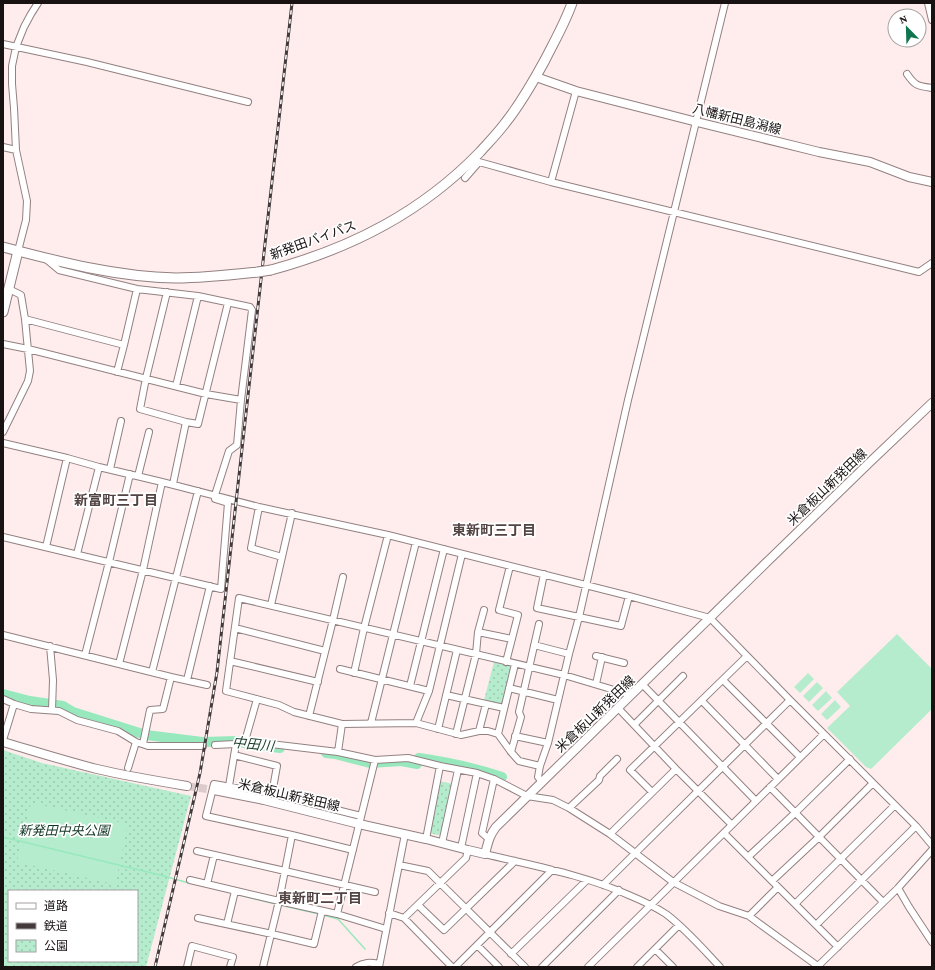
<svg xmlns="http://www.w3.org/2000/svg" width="935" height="970" font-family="'Crimson Pro','Noto Sans JP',serif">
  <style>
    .park { fill: url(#park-dots); fill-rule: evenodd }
    .garden { fill: #b5eccd }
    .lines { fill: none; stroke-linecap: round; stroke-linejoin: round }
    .stream { stroke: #97e9bd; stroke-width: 1.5 }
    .river { stroke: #97e9bd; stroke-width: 10 }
    .major-tunnel { stroke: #dccbcb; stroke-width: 8; stroke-dasharray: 8 4; stroke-linecap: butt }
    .minor-casing { stroke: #938182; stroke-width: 8 }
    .major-casing { stroke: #938182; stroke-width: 10 }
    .highway-casing { stroke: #938182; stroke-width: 11 }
    .minor { stroke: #fff; stroke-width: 6 }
    .major { stroke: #fff; stroke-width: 8 }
    .highway { stroke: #fff; stroke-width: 9 }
    .rail-casing { stroke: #433a3b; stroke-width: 3 }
    .rail { stroke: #fff; stroke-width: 1.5; stroke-dasharray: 4.5; stroke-linecap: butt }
    .highway-bridge-casing { stroke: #938182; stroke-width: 11; stroke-linecap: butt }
    .highway-bridge { stroke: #fff; stroke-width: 9 }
    .labels { text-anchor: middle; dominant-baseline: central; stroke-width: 3.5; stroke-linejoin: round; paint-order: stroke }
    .street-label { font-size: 13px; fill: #191213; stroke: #fff }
    .park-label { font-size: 13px; font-style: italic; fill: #123625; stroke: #fff }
    .neighbourhood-label { font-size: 14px; font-weight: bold; fill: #534444; stroke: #fff }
    .water-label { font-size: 14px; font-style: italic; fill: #1b3f2d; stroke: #fff }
  </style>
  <defs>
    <pattern id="park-dots" width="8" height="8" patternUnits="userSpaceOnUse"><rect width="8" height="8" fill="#b5eccd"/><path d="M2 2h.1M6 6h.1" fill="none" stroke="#9bc9af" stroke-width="1.8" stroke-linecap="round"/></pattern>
  </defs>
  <rect width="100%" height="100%" fill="#ffecec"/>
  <path class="park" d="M 494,662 L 511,666 L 502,704 L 484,700 Z
    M 3,750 L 42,763 L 191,796 L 146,967 L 3,967 ZM 9,891 L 137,891 L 137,961 L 9,961 Z
    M 439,781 L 453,784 L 442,836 L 429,833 Z"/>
  <path class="garden" d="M 897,634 L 932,669 L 932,709 L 871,769 L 866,767 L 827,728 L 850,706 L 837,692 Z
    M 808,673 L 814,679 L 800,693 L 794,687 Z
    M 817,682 L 823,688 L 809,702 L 803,696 Z
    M 826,691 L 832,698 L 818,711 L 812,705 Z
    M 835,700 L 841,707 L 827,720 L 821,714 Z
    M 31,803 L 128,824 L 115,884 L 17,862 Z"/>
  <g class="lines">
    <path class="stream" d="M 3,837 L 160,875 L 189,883
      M 212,888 L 232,893
      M 235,894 L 276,904
      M 280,905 L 319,914
      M 323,915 L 338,919 L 365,949"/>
    <path class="river" d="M 3,694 L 30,701 L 63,706 L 73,712 L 146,735 L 202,742 L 237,741 L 248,744 L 280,748
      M 326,753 L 335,754 L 370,763 L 401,761 L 417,764 L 419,758 C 447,762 475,768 502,777"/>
    <path class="major-tunnel" d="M 187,786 L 214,790"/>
    <g class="minor-casing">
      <path id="minor" d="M 928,3 L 932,20
        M 3,44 L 87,62 L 248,102
        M 907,74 C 915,86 918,86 932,88
        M 3,147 L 16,150
        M 472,160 L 551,182 L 919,272 L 932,263
        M 465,178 L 479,162
        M 551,182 L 576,91
        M 18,251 L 26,220 L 27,201 L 16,150 L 14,108 L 12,84 L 12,66 L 16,47 L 24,27 L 31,14 L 38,3
        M 47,260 L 59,270 L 137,289 L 198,296 L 250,307 L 252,310 L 241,400
        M 167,292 L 146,378 L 140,409 L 186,422 L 198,424 L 228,303
        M 25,319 L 124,345
        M 3,344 L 28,349 L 206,394 L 241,400 L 237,445 L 229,451 L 215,495 L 215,499 L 228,503 L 221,589 L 3,537
        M 117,372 L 124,345 L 137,289
        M 176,386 L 198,296
        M 3,432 L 28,381 L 30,371 L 25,319 L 21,295 L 9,289
        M 3,443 L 67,458 L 99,467 L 162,482 L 259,507 L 388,535 L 629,596 L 710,618 L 790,700 L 916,826 L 932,845
        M 110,469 L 121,421
        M 138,476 L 149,432
        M 173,484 L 186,422
        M 259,507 L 251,548 L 282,557
        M 46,547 L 67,458
        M 77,554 L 99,467
        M 544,574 L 537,608 L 621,626 L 629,596
        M 271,605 L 292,513
        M 235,628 L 325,651
        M 478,632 L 512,639
        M 3,635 L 171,677 L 207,685
        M 534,645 L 569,654
        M 50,646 L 53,680 L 52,710
        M 85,655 L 109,562 L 130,474
        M 596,656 L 624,663
        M 230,661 L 318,682
        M 506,662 L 518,615 L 499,610 L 510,566
        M 119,664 L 143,570 L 162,482
        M 340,669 L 429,691
        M 152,672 L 198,491
        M 354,673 L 364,628 L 388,535
        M 187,680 L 210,586
        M 723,680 L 800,757
        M 596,684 L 602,657
        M 643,685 L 756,801
        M 410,686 L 444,549
        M 509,688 L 558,700
        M 446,695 L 504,708
        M 3,699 L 14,704 L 31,709 L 59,711 L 77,720 L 118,731 L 136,742 L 148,746 L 203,746
        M 702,701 L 778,779
        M 618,708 L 676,769 L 732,825
        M 309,716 L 333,620 L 343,577
        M 371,723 L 416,542
        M 416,723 L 429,691 L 462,554
        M 634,725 L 683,676
        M 438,729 L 457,650
        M 479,731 L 486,704
        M 456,734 L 476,654 L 478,632 L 484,610
        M 498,734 L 515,664
        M 515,736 L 548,743
        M 3,740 L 14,704
        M 245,741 L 257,699
        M 143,744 L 150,710 L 163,709 L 171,677
        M 215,745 L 236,744 L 245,741 L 338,752 L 375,760 L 408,758 L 440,766 L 477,773 L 494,779 L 527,796 L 553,800 L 569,808 L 610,834 L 635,853 L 673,882 L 719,906 L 749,916 L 819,967
        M 338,752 L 342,724
        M 511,752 L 521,717 L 519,712 L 539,624
        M 234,755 L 277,766 L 272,794
        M 540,766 L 519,761 L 511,752 L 498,734 L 488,731 L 479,731 L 461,735 L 416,723 L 342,724 L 294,712 L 279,705 L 226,691 L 239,598 L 564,675 L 631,695
        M 128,768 L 136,742
        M 542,782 L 538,777 L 540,766 L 548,743 L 569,654 L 579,617 L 628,400 L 725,3
        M 229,786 L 236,744
        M 770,787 L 883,902
        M 652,792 L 630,770 L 747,656
        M 569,808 L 599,780 L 600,776 L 617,759
        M 724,833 L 838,947
        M 610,834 L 676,769
        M 426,839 L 440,766
        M 489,839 L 482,833 L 494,779
        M 442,843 L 458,770
        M 461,848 L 477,773
        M 353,850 L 292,835 L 206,816 L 214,784 L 272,794 L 361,816
        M 197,851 L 285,871 L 375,892
        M 485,854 C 534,866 585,875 631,896 C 643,901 655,907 666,914 C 686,929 703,949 720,967
        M 748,857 L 795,813 L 850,759
        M 399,865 L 428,871 L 525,967
        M 190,880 L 279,901 L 337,914 L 386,929
        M 772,881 L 819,837 L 873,783
        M 207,884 L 214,855
        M 603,885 L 790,700
        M 898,888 L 909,907 L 932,942
        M 795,904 L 895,805
        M 418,905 L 444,930 L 515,861
        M 389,913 L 404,918 L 466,858 L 468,850
        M 337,914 L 375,760
        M 749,916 L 778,887
        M 198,918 L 272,934 L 314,944 L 322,911
        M 404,918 L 452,967
        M 227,924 L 235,891
        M 816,925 L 916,826
        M 477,945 L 499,967
        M 655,949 L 673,967
        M 511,954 L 587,880
        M 187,967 L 192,946 L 233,957 L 230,967
        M 263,967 L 279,901 L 292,835
        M 356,967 C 364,962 370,962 379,964
        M 379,967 L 405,834
        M 455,967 L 552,870
        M 542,967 L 619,890
        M 588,967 L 824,734
        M 637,967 L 679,925
        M 817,967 L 898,888 L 932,850"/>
    </g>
    <g class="major-casing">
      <path id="major" d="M 536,77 L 576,91 L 697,122 L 819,152 L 870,162 L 909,177 L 932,182
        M 3,742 C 34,751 65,761 97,769 C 127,776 157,781 187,786
        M 214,790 L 264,800 L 359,824 L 426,839 L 468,850 L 485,854 C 488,843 489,836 496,827 L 770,559 L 870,462 L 932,403"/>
    </g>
    <g class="highway-casing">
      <path id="highway" d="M 3,247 C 60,262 117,277 176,278 C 204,278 230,275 258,272
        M 271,270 C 352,248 422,212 480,152 C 489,142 498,133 506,122 C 521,103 533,82 545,60 C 554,42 565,23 572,3
        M 3,312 L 18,251"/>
    </g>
    <use href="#minor" class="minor"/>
    <use href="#major" class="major"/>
    <use href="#highway" class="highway"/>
    <g class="rail-casing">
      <path id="rail" d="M 155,967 L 200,773 L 217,672 L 292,3"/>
    </g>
    <use href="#rail" class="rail"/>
    <g class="highway-bridge-casing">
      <path id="highway-bridge" d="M 258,272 L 271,270"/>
    </g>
    <use href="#highway-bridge" class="highway-bridge"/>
  </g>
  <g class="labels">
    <g class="street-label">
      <text transform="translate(737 119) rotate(14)">八幡新田島潟線</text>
      <text transform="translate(313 240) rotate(-20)">新発田バイパス</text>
      <text transform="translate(827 487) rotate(-44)">米倉板山新発田線</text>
      <text transform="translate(595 714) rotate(-44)">米倉板山新発田線</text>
      <text transform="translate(289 795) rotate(13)">米倉板山新発田線</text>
    </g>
    <g class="park-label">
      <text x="64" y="830">新発田中央公園</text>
    </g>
    <g class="neighbourhood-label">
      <text x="116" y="500">新富町三丁目</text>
      <text x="494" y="530">東新町三丁目</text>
      <text x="320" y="898">東新町二丁目</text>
    </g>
    <g class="water-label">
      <text transform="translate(253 744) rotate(6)">中田川</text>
    </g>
  </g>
  <rect width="935" height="970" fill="none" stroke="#191213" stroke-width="8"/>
  <rect x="8" y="890" width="130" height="72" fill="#ffffff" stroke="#a3a0a1"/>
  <rect x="16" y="903" width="20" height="6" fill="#ffffff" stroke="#a3a0a1"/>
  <text x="44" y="910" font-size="12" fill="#191213">道路</text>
  <rect x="16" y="923" width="20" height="6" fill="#433a3b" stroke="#a3a0a1"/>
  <text x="44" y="930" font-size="12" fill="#191213">鉄道</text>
  <rect x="16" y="940" width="20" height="12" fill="url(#park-dots)" stroke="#a3a0a1"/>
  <text x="44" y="950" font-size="12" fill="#191213">公園</text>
  <g transform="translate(907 28) rotate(337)"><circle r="19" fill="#ffffff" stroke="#a3a0a1"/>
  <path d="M0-3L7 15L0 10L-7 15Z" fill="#0e754e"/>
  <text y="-6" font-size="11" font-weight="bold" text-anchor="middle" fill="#191213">N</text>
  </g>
</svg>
